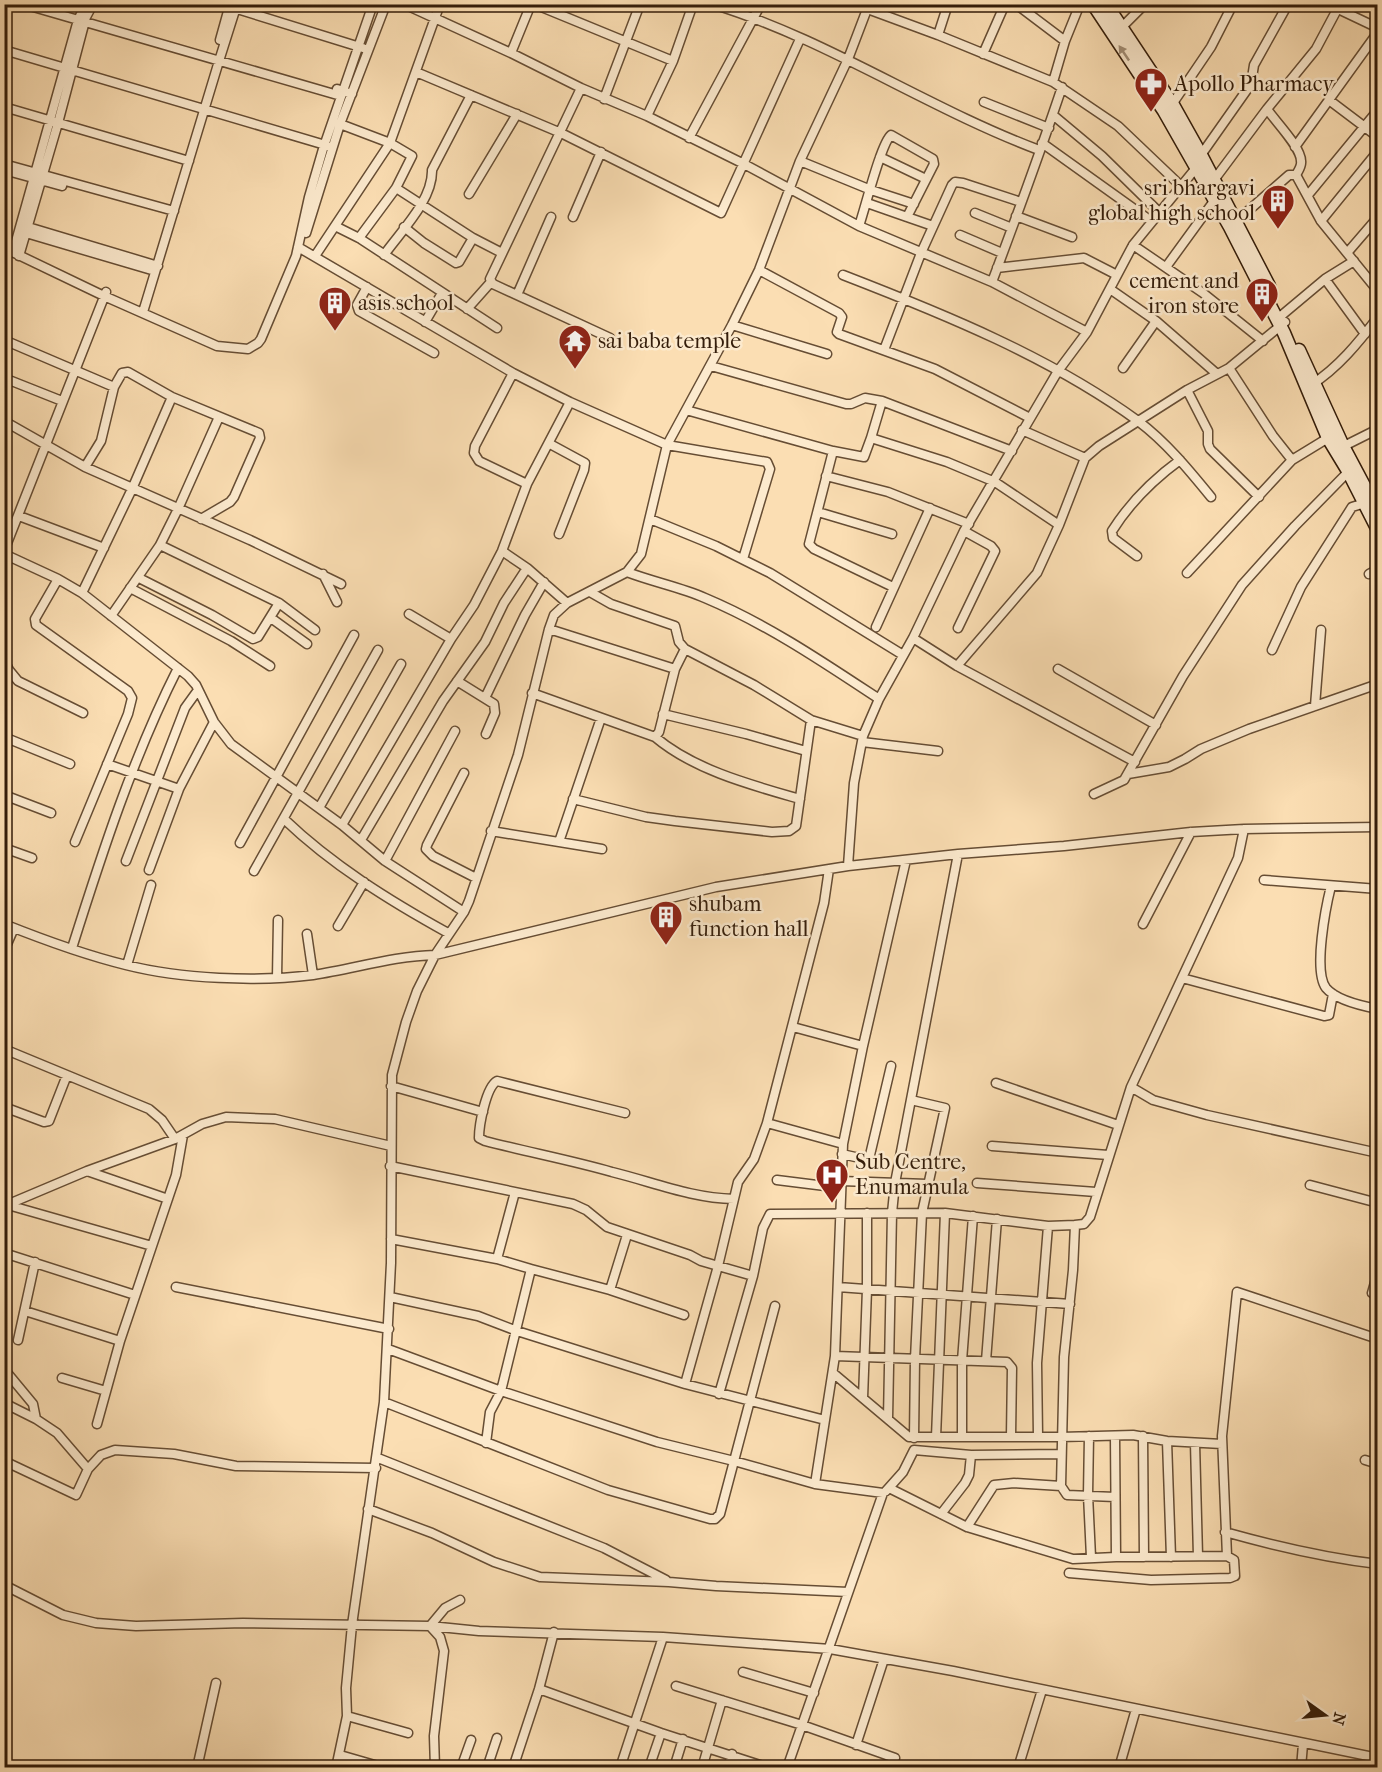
<svg xmlns="http://www.w3.org/2000/svg" width="1382" height="1772" font-family="'IM FELL French Canon',serif">
  <style>
    .lines { fill: none; stroke-linecap: round; stroke-linejoin: round }
    .street-casing { stroke: #664d34; stroke-width: 11 }
    .secondary-casing { stroke: #341d0a; stroke-width: 15 }
    .street { stroke: #fceace; stroke-width: 8 }
    .secondary { stroke: #fceace; stroke-width: 12 }
    .oneway { fill: #a28e76 }
    .labels { text-anchor: middle; dominant-baseline: central; stroke-width: 5; stroke-linejoin: round; paint-order: stroke }
    .poi-label { font-size: 22px; fill: #341d0a; stroke: #fceace; text-anchor: start }
  </style>
  <rect width="100%" height="100%" fill="#fbdeb3"/>
  <filter id="stains"><feTurbulence type="fractalNoise" baseFrequency=".00333" numOctaves="4"/><feColorMatrix values="0 0 0 0 .2 0 0 0 0 .09 0 0 0 0 .02 0 0 0 .5 -.17"/></filter>
  <radialGradient id="worn" r=".72"><stop offset=".6" stop-color="#630" stop-opacity="0"/><stop offset="1" stop-color="#630" stop-opacity=".3"/></radialGradient>
  <g class="lines">
    <g class="street-casing">
      <path id="street" d="M 23,4 L 341,96
        M 221,4 L 363,48
        M 404,4 L 511,53 L 581,88 L 647,116 L 744,164 L 859,226 L 992,282 L 1087,332
        M 534,4 L 673,61
        M 712,4 C 827,39 927,108 1039,150
        M 854,4 L 938,35 L 1053,82 L 1118,126 L 1181,186
        M 1016,4 L 1065,41
        M 1338,9 L 1378,28
        M 1122,27 L 1145,4
        M 938,35 L 948,4
        M 220,40 L 230,4
        M 4,50 L 332,147
        M 511,53 L 531,4
        M 983,54 L 1005,4
        M 416,72 L 561,133 L 721,213 L 800,39
        M 1053,82 L 1065,41 L 1080,4
        M 581,88 L 490,279 L 493,284 L 610,338
        M 337,89 L 352,94
        M 604,99 L 640,4
        M 1329,100 L 1378,137
        M 984,102 L 1049,128
        M 1171,106 L 1211,47 L 1233,4
        M 4,107 L 189,161
        M 1267,109 C 1275,121 1301,147 1301,161 C 1302,166 1298,171 1296,175 L 1321,221 L 1378,291
        M 1053,115 L 1102,156 L 1159,212
        M 647,116 L 673,61 L 693,4
        M 340,124 L 390,143 L 412,156 L 396,188 L 359,238
        M 689,138 L 761,4
        M 1042,143 L 1151,221
        M 1295,147 L 1378,32
        M 880,157 L 926,179
        M 800,161 L 871,190 L 914,204
        M 4,164 L 174,211
        M 4,170 L 62,186
        M 1211,184 L 1267,109 L 1316,49 L 1340,4
        M 396,188 L 473,238 L 502,253
        M 469,194 L 517,114
        M 1308,195 L 1378,110
        M 867,203 L 907,217
        M 975,213 L 1012,228
        M 1016,216 L 1072,237
        M 573,217 L 601,152
        M 1321,221 L 1378,151
        M 1232,225 L 1289,175 L 1296,175
        M 335,226 L 359,238 L 497,328
        M 859,226 C 865,209 881,143 891,135 L 933,159 L 934,164 L 907,217 L 933,226
        M 28,227 L 158,266
        M 404,227 L 424,243 L 456,263 L 459,262 L 473,238
        M 26,233 L 155,271
        M 306,233 L 340,124 L 386,4
        M 960,235 L 1002,253
        M 1133,245 L 1203,293 L 1263,341
        M 298,247 L 513,373 L 570,402 L 667,445 L 767,462 L 770,469 L 743,559
        M 4,248 L 104,296 L 217,346 L 248,349 L 258,343 L 261,339 L 296,256 L 309,197 L 323,149 L 373,4
        M 13,252 L 78,20 L 86,4
        M 1347,253 L 1378,217
        M 384,255 C 401,231 433,200 432,170 L 471,95
        M 19,256 L 58,123 L 86,17 L 93,4
        M 315,256 L 390,143 L 440,4
        M 1166,267 L 1214,201
        M 997,268 L 1084,258 L 1117,275
        M 759,270 L 839,313 L 842,317 L 837,332 L 839,334 L 935,369 L 1030,418
        M 843,275 C 944,314 1050,357 1138,421 C 1166,442 1189,470 1211,497
        M 1325,279 L 1365,334
        M 992,282 C 1016,218 1040,153 1062,87
        M 367,287 L 357,305 L 359,311 L 434,353
        M 1110,289 L 1156,321 L 1217,374
        M 517,295 L 551,217
        M 467,309 L 491,282
        M 143,312 L 219,61 L 237,4
        M 1282,315 L 1325,279 L 1354,261
        M 425,322 L 442,293
        M 732,325 L 827,354
        M 4,340 L 114,387
        M 884,350 L 921,253 L 952,185 L 955,182 L 963,183 L 1021,202
        M 711,366 L 846,404 L 851,404 L 865,398 L 882,401 L 1012,451
        M 1123,368 L 1156,321
        M 1229,368 L 1273,436 L 1292,460
        M 513,373 L 475,446 L 474,453 L 479,461 L 527,484
        M 4,378 L 62,401
        M 1311,385 C 1338,368 1359,342 1378,317
        M 1187,390 L 1208,431 L 1208,444 L 1210,449 L 1259,497
        M 686,410 L 833,451 L 864,457 L 871,438 L 947,462 L 995,482 L 1059,525
        M 4,421 L 85,467 L 250,540 L 341,584
        M 1022,430 L 1085,458
        M 871,438 L 882,401
        M 550,444 L 585,463 L 584,470 L 559,534
        M 1340,448 L 1378,429
        M 833,451 L 809,544 L 814,549 L 893,587
        M 85,467 L 101,441 L 114,387 L 122,373 L 128,372 L 172,397 L 259,433 L 260,438 L 234,497 L 230,502 L 201,519
        M 826,476 L 888,492 L 969,524
        M 818,512 L 892,534
        M 19,516 L 104,548
        M 650,519 L 716,546 L 770,573 L 903,655
        M 160,545 L 279,603
        M 4,551 L 106,292
        M 502,551 L 527,568 L 567,603
        M 4,554 L 58,579 L 82,593 L 188,676 L 196,685 L 214,722 L 231,744 L 342,825 L 385,861 L 464,912
        M 1137,556 L 1113,538 L 1112,531 C 1129,504 1154,479 1180,460
        M 627,572 C 653,582 680,587 705,598 C 767,624 823,662 879,699
        M 1187,573 L 1292,460 L 1328,438
        M 323,574 L 337,602
        M 1369,574 L 1378,569
        M 139,578 L 212,615 L 253,639 L 258,637 L 279,603 L 315,630
        M 58,579 L 35,619 L 36,625 L 128,691 L 132,698 L 128,714 L 75,842
        M 130,588 L 231,641 L 270,666
        M 590,592 L 611,604 L 675,626 L 679,642 L 685,649 L 754,685 L 811,720 L 863,736
        M 82,593 L 132,489 L 172,397
        M 409,614 L 451,639
        M 111,616 L 160,545 L 178,509 L 219,417
        M 271,618 L 307,644
        M 876,627 L 930,508
        M 958,628 L 995,551 L 991,546 L 964,531
        M 549,629 L 675,669
        M 913,638 L 957,666 L 1135,762
        M 1272,650 L 1301,587 L 1352,507 L 1368,502
        M 4,660 L 9,670 L 18,681 L 83,713
        M 957,666 L 1037,573 L 1059,525 L 1085,458 L 1099,446 L 1187,390 L 1229,368 L 1285,322
        M 1058,669 L 1156,725
        M 457,681 L 494,704 L 495,713 L 486,734
        M 532,693 L 655,737 L 659,732 L 675,669 L 685,649
        M 485,698 L 525,615 L 544,582
        M 1315,706 L 1321,630
        M 663,714 L 746,734 L 806,751
        M 4,737 L 70,764
        M 655,737 C 694,770 751,785 800,799
        M 862,742 L 938,751
        M 107,764 L 179,789
        M 464,773 L 427,845 L 426,849 L 433,856 L 476,878
        M 1128,774 L 1169,767 L 1185,759 L 1201,749 L 1249,729 L 1378,684
        M 1094,794 L 1124,780 L 1183,676 L 1242,585 L 1295,526 L 1350,470
        M 4,795 L 51,813
        M 573,799 L 646,817 L 675,821 L 772,832 L 789,831 L 796,826 L 811,720
        M 319,808 L 401,664
        M 284,819 C 332,865 390,901 448,933
        M 342,825 L 451,639 L 474,605 L 502,551 L 527,484 L 570,402
        M 491,831 L 602,849
        M 361,840 L 443,701 L 485,642 L 504,603 L 527,568
        M 559,842 L 601,718
        M 240,843 L 354,635
        M 4,848 L 32,858
        M 126,861 L 185,708 L 198,690
        M 385,861 L 455,731
        M 848,866 L 854,783 L 863,736 L 879,699 L 913,638 L 964,531 L 1058,371 L 1087,332 L 1133,245 L 1196,168 L 1201,155 L 1251,84 L 1254,65 L 1288,4
        M 829,869 L 824,903 L 767,1123 L 843,1144
        M 149,870 L 179,789 L 214,722
        M 254,871 L 378,650
        M 1264,880 L 1378,889
        M 1331,886 C 1326,906 1313,971 1326,988 C 1336,1000 1362,1006 1378,1009
        M 4,924 C 44,940 85,955 126,965 C 181,979 257,982 313,975 C 354,969 393,956 435,955 L 716,887 L 848,866 L 958,854 L 1064,846 L 1191,832 L 1244,829 L 1378,827
        M 1143,924 L 1191,832
        M 338,926 L 364,882
        M 307,934 L 313,975
        M 72,948 C 102,853 133,757 178,668
        M 4,951 L 14,928
        M 127,965 L 151,885
        M 277,978 L 278,920
        M 1182,978 L 1324,1016 L 1329,1015 L 1333,994
        M 793,1027 L 863,1046
        M 4,1049 L 149,1109 L 162,1120 L 175,1139
        M 996,1083 L 1118,1125
        M 391,1086 L 483,1112
        M 1131,1087 L 1153,1100 L 1207,1115 L 1378,1153
        M 911,1100 L 945,1108 L 922,1213 L 915,1359 L 914,1438
        M 4,1107 L 44,1122 L 49,1121 L 67,1075
        M 625,1113 L 497,1081 C 486,1087 479,1125 479,1138 L 485,1141 C 527,1152 570,1160 612,1172 C 653,1182 691,1198 734,1199
        M 992,1146 L 1108,1155
        M 842,1154 L 864,1159 L 867,1159 L 870,1155 L 891,1066
        M 390,1166 L 573,1204 L 586,1210 L 607,1227 L 690,1255 L 701,1261 L 753,1276
        M 87,1171 L 168,1199
        M 777,1180 L 841,1188
        M 841,1181 L 927,1184
        M 977,1183 L 1096,1192
        M 1310,1185 L 1378,1203
        M 1375,1202 L 1378,1192
        M 8,1205 L 152,1246
        M 4,1206 L 87,1171 L 175,1139 L 202,1124 L 226,1117 L 275,1119 L 391,1146
        M 1075,1225 L 1084,1224 L 1090,1217 L 1131,1087 L 1238,858 L 1244,829
        M 391,1239 L 497,1259
        M 4,1253 L 135,1295
        M 531,1269 L 610,1290 L 684,1315
        M 1378,1272 L 1372,1293 L 1378,1297
        M 176,1287 L 389,1329
        M 838,1287 L 1070,1304
        M 610,1290 L 627,1235
        M 390,1297 L 478,1316 L 517,1331 L 685,1384 L 825,1420
        M 25,1311 L 120,1341
        M 18,1340 L 35,1262
        M 388,1349 L 501,1391 L 657,1442 L 734,1461 L 815,1484
        M 835,1356 L 1007,1362 L 1012,1368 L 1011,1436
        M 986,1361 L 997,1219
        M 4,1369 L 33,1404 L 36,1419 L 57,1433 L 88,1469
        M 833,1373 L 909,1437 L 1061,1437 L 1133,1435 L 1167,1441 L 1222,1444
        M 62,1378 L 106,1391
        M 685,1384 L 718,1266 L 738,1182 L 754,1159 L 767,1123
        M 719,1394 L 753,1276 L 763,1228 L 770,1214 L 945,1213 L 1048,1226 L 1075,1225 L 1073,1270 L 1064,1357 L 1061,1486 L 1067,1495 L 1115,1497
        M 863,1398 L 867,1289 L 867,1213
        M 384,1402 L 608,1490 L 710,1519 L 715,1519 L 720,1514 L 775,1306
        M 4,1403 L 36,1419
        M 888,1419 L 892,1213 L 895,1183 L 958,854
        M 97,1424 L 120,1341 L 176,1175 L 183,1135
        M 1038,1436 L 1037,1363 L 1048,1226
        M 1089,1436 L 1088,1495 L 1091,1557
        M 1115,1436 L 1116,1557
        M 1143,1436 L 1144,1557
        M 936,1437 L 945,1213
        M 962,1437 L 962,1361 L 973,1216
        M 1167,1441 L 1171,1557
        M 486,1443 L 490,1412 L 501,1391 L 531,1269 L 497,1259 L 515,1192
        M 1195,1443 L 1198,1556
        M 378,1458 L 604,1548 L 666,1580
        M 1365,1460 L 1378,1464
        M 4,1461 L 76,1495 L 88,1469 L 101,1455 L 115,1450 L 174,1454 L 236,1466 L 376,1468
        M 889,1488 L 967,1527 L 1073,1559 L 1116,1557 L 1227,1556 L 1222,1436 L 1237,1292 L 1378,1339
        M 886,1491 L 903,1472 L 914,1450 L 971,1455 L 1061,1454
        M 368,1509 L 432,1533 L 494,1562 L 540,1577 L 669,1582 L 716,1586 L 848,1592
        M 941,1514 L 965,1483 L 969,1475 L 971,1455
        M 967,1527 L 994,1485 L 1014,1483 L 1061,1486
        M 1225,1532 C 1275,1546 1327,1558 1378,1564
        M 1069,1573 L 1151,1580 L 1230,1578 L 1235,1576 L 1234,1560 L 1227,1556
        M 4,1585 L 63,1615 L 96,1623 L 136,1626 L 243,1623 L 430,1626 L 479,1631 L 663,1637 L 830,1649 L 953,1671 L 1378,1758
        M 743,1672 L 814,1693
        M 676,1686 L 802,1725 L 895,1758
        M 539,1689 L 661,1733 L 769,1768
        M 347,1716 L 408,1733
        M 856,1745 L 884,1659
        M 340,1755 L 385,1768
        M 197,1768 L 216,1683
        M 336,1768 L 347,1716 L 346,1688 L 352,1625 L 384,1402 L 391,1263 L 392,1075 L 406,1022 L 417,991 L 435,955 L 464,912 L 469,901 L 518,755 L 549,629 L 554,615 L 567,603 L 627,572 L 641,554 L 667,445 L 732,325 L 759,270 L 800,161 L 848,59 L 869,4
        M 435,1768 L 434,1736 L 444,1651 L 440,1637 L 430,1626 L 445,1608 L 460,1600
        M 461,1768 L 471,1740
        M 487,1768 L 497,1738
        M 513,1768 L 539,1689 L 554,1632
        M 620,1768 L 663,1637
        M 649,1768 L 661,1733
        M 674,1768 L 683,1739
        M 702,1768 L 722,1700
        M 728,1768 L 732,1754
        M 787,1768 L 883,1493 L 815,1484 L 835,1356 L 843,1144 L 863,1046 L 906,860
        M 1018,1768 L 1042,1690
        M 1119,1768 L 1136,1709
        M 1301,1768 L 1303,1744"/>
    </g>
    <g class="secondary-casing">
      <path id="secondary" d="M 1093,4 L 1164,111 L 1230,227 L 1284,333 L 1328,438 L 1348,471 L 1378,530
        M 1106,4 L 1173,105 L 1201,155 L 1269,286
        M 1299,350 L 1343,446 L 1378,512"/>
    </g>
    <use href="#street" class="street"/>
    <use href="#secondary" class="secondary"/>
  </g>
  <defs><path id="oneway-solid" d="M-6-.8H1V-3.2L6.5 0L1 3.2V.8H-6Z" transform="scale(1.5)"/></defs>
  <use class="oneway" href="#oneway-solid" transform="translate(1124 53) rotate(-124)"/>
  <defs>
    <g id="pharmacy-pin" transform="scale(1.725)"><path d="M0 17L-7.5 6A9.5 9.5 0 1 1 7.5 6Z" fill="#8f2418" stroke="#fceace"/><path d="M-2-6h4v4h4v4h-4v4h-4v-4h-4v-4h4Z" fill="#fff"/></g>
    <g id="building-pin" transform="scale(1.725)"><path d="M0 17L-7.5 6A9.5 9.5 0 1 1 7.5 6Z" fill="#8f2418" stroke="#fceace"/><path d="M-4-6H4V6H1V3H-1V6H-4ZM-2.5-4.3h1.7v1.8h-1.7ZM.8-4.3h1.7v1.8H.8ZM-2.5-1h1.7V.8h-1.7ZM.8-1h1.7V.8H.8Z" fill="#fff"/></g>
    <g id="temple-pin" transform="scale(1.725)"><path d="M0 17L-7.5 6A9.5 9.5 0 1 1 7.5 6Z" fill="#8f2418" stroke="#fceace"/><path d="M0-6L5-2H3V0L6.5 2.5H4V6H1.5V3h-3V6H-4V2.5H-6.5L-3 0V-2H-5Z" fill="#fff"/></g>
    <g id="hospital-pin" transform="scale(1.725)"><path d="M0 17L-7.5 6A9.5 9.5 0 1 1 7.5 6Z" fill="#8f2418" stroke="#fceace"/><path d="M-5-5h3v3.5h4V-5h3V5h-3V1.5h-4V5h-3Z" fill="#fff"/></g>
  </defs>
  <g fill-rule="evenodd">
    <use href="#pharmacy-pin" x="1151" y="84"/>
    <use href="#building-pin" x="1278" y="201"/>
    <use href="#building-pin" x="1262" y="294"/>
    <use href="#building-pin" x="335" y="303"/>
    <use href="#temple-pin" x="575" y="341"/>
    <use href="#building-pin" x="666" y="917"/>
    <use href="#hospital-pin" x="832" y="1175"/>
  </g>
  <g class="labels">
    <g class="poi-label">
      <text x="1174" y="84">Apollo Pharmacy</text>
      <text x="1255" y="188" text-anchor="end">sri bhargavi<tspan x="1255" dy="25">global high school</tspan></text>
      <text x="1239" y="281" text-anchor="end">cement and<tspan x="1239" dy="25">iron store</tspan></text>
      <text x="358" y="303">asis school</text>
      <text x="598" y="341">sai baba temple</text>
      <text x="689" y="904">shubam<tspan x="689" dy="25">function hall</tspan></text>
      <text x="855" y="1162">Sub Centre,<tspan x="855" dy="25">Enumamula</tspan></text>
    </g>
  </g>
  <rect width="1382" height="1772" fill="none" stroke="#fbdeb3" stroke-width="24"/>
  <rect x="6" y="6" width="1370" height="1760" fill="none" stroke="#341d0a" stroke-width="3"/>
  <rect x="12" y="12" width="1358" height="1748" fill="none" stroke="#341d0a" stroke-width="1.5"/>
  <g transform="translate(1325 1715) rotate(105)" stroke="#fceace" stroke-width="4.5" paint-order="stroke">
  <path d="M0-4.5L10 22L0 15L-10 22Z" fill="#341d0a"/>
  <text y="-9" font-size="16" font-weight="bold" text-anchor="middle" fill="#341d0a">N</text>
  </g>
  <rect width="100%" height="100%" filter="url(#stains)"/>
  <rect width="100%" height="100%" fill="url(#worn)"/>
</svg>
